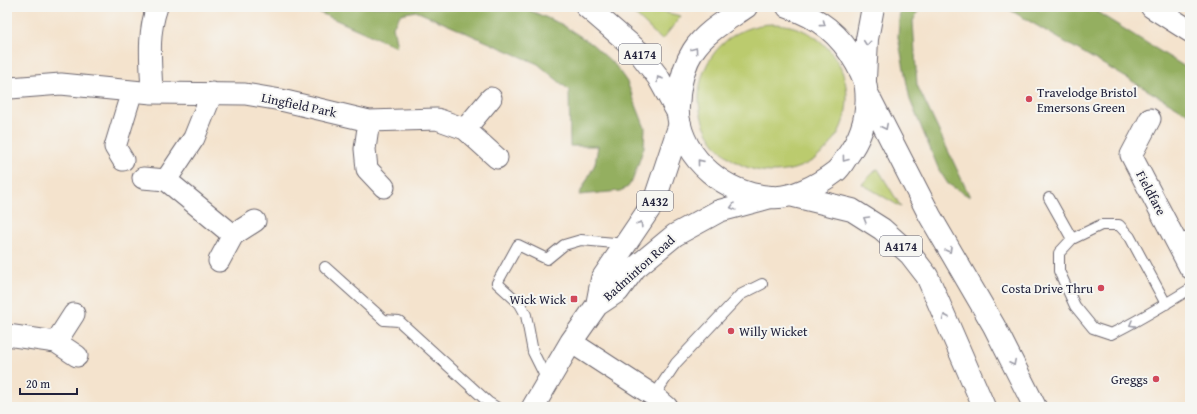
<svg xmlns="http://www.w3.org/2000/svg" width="1197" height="414" font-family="'Gentium Book Plus',serif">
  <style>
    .green { fill: #bbcb6e; stroke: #6e7654 }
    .forest { fill: #94af61; stroke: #5b684e }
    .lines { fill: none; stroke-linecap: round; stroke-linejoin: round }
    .service-casing { stroke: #6c666e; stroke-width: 12 }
    .minor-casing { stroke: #6c666e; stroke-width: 23 }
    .primary-casing { stroke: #6c666e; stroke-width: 24 }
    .trunk-casing { stroke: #6c666e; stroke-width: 24 }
    .motorway-casing { stroke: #6c666e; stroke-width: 24 }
    .service { stroke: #fff; stroke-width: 10 }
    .minor { stroke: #fff; stroke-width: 21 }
    .primary { stroke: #fff; stroke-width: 22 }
    .trunk { stroke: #fff; stroke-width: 22 }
    .motorway { stroke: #fff; stroke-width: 22 }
    .oneway { stroke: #9c9ca7 }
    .poi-dot { fill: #d1495b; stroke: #f6f6f2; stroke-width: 1.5 }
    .labels { text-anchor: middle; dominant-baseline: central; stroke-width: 4; stroke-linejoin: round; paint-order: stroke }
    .shield { fill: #f6f6f2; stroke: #626272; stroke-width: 1 }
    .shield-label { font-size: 12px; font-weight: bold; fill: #22223b }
    .poi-label { font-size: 13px; fill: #22223b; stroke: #f6f6f2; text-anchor: end }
    .street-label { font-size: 13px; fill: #22223b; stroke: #f6f6f2 }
  </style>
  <rect width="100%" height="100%" fill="#f6f6f2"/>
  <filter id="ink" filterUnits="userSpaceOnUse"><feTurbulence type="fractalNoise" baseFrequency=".025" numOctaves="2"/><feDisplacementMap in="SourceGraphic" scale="8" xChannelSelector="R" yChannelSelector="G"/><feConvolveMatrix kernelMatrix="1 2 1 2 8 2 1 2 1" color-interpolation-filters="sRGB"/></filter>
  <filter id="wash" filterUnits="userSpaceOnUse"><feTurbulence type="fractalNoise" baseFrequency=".012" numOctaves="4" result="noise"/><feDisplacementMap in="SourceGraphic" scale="16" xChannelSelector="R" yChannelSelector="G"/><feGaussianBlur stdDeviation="0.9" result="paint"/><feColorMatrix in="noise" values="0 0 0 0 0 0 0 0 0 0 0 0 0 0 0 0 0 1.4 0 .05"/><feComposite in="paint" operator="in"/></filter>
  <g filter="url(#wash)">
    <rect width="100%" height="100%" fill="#f4e3cd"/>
    <path class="green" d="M 627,7 L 640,7 L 681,16 L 662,40 Z
      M699 98a74 74 0 1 1 148 0a74 74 0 1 1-148 0Z
      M 877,169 L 878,169 L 901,207 L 862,184 Z"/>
    <path class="forest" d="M 318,7 L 522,7 L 561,24 L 592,44 L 615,65 L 627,82 L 645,128 L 644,147 L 633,179 L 628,187 L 620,191 L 579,195 L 595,164 L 598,146 L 570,146 L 569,90 L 538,64 L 416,11 L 401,14 L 393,26 L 397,47 L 316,11 Z
      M 900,7 L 920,7 L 913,21 L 917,85 L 970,197 L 948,184 L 939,170 L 910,100 L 898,37 Z
      M 1005,7 L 1089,7 L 1190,70 L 1190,115 Z"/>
  </g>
  <g filter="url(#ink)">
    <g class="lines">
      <g class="service-casing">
        <path id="service" d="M 1049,198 L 1072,239
          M 1177,242 L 1190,236
          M 325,267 L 384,320 L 399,321 L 488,402 L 496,407
          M 1166,304 L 1130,237 L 1119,225 L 1101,225 L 1072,239 L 1059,253 L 1059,271 L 1075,306 L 1093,328 L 1111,334 C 1138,321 1164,305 1190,289
          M 547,380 L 533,352 L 526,315 L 520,304 L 497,283 L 518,245 L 547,259 L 564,245 L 581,240 L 626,244
          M 654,396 L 676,363 L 740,295 L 762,284"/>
      </g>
      <g class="minor-casing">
        <path id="minor" d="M 10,88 L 61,84 L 152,93 L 245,94 L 281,100 L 369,121 L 437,119 L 465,129 L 497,158
          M 152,93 C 151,64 147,35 157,7
          M 212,93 L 194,138 L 166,180 L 233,235
          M 1150,119 L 1131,155 L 1190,268
          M 369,121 L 365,149 L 367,169 L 384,187
          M 465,129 L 491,98
          M 123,160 L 115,147 L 132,91
          M 143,178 L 166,180
          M 219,261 L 233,235 L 255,221
          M 7,335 L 56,342 L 77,356
          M 56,342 L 74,314
          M 571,342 L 654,396 L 667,407"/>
      </g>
      <g class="primary-casing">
        <path id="primary" d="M 865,79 L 867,39 L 873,7
          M 597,305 L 602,279 L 654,202 L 680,124
          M 533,407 L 571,342 L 597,305 L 618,291 L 635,268 L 675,235 L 719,211 L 771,197"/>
      </g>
      <g class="trunk-casing">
        <path id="trunk" d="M 587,7 L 638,51 L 658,77 L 678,113
          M 746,7 C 727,20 705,32 693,51 C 684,65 681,79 679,94 C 679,101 677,109 678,115 C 684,161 726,194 771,197 C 792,199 818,185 835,172 C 839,169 843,163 846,158 C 862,137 869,115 866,88 C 865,78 861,72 856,63 C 840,34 819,18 788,7
          M 867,93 L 930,216 L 994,326 L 1035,407
          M 790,195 L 852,210 L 882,229 L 910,254 L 927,276 L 984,407"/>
      </g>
      <g class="motorway-casing">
        <path id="motorway" d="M 1152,7 L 1190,31"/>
      </g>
      <use href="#service" class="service"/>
      <use href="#minor" class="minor"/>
      <use href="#primary" class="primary"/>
      <use href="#trunk" class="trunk"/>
      <use href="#motorway" class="motorway"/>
    </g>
    <defs><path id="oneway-chevron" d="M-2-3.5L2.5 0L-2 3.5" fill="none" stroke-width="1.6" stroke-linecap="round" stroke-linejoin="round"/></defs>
    <g class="oneway">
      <use href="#oneway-chevron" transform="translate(823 24) rotate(36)"/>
      <use href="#oneway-chevron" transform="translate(867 43) rotate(95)"/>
      <use href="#oneway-chevron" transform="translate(695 50) rotate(-54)"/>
      <use href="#oneway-chevron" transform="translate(659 79) rotate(-122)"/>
      <use href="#oneway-chevron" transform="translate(885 127) rotate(63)"/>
      <use href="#oneway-chevron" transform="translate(845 159) rotate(127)"/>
      <use href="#oneway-chevron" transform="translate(700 162) rotate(-129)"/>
      <use href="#oneway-chevron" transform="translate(733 207) rotate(165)"/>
      <use href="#oneway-chevron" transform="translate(866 219) rotate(-149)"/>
      <use href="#oneway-chevron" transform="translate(640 224) rotate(-57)"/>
      <use href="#oneway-chevron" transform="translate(949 250) rotate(60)"/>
      <use href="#oneway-chevron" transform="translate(945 317) rotate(-113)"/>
      <use href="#oneway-chevron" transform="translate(1132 324) rotate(151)"/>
      <use href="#oneway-chevron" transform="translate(1013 363) rotate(63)"/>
    </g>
  </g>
  <g class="poi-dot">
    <circle cx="1029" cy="99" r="4"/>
    <circle cx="1101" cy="288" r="4"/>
    <rect x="570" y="295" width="8" height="8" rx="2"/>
    <circle cx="731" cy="331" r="4"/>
    <circle cx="1156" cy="379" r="4"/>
  </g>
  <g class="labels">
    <g class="shield">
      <rect x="619" y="44" width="42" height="20" rx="3"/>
      <rect x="637" y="191" width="36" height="20" rx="3"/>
      <rect x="880" y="236" width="42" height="20" rx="3"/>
    </g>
    <g class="shield-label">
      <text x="640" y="54">A4174</text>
      <text x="655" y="201">A432</text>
      <text x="901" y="246">A4174</text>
    </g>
    <g class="poi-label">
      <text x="1037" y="92" text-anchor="start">Travelodge Bristol<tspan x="1037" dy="15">Emersons Green</tspan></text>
      <text x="1093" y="288">Costa Drive Thru</text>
      <text x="566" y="299">Wick Wick</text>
      <text x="739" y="331" text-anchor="start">Willy Wicket</text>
      <text x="1148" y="379">Greggs</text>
    </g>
    <g class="street-label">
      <text transform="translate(299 105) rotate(12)">Lingfield Park</text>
      <text transform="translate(1151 193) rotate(62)">Fieldfare</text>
      <text transform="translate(639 268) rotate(-42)">Badminton Road</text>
    </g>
  </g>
  <rect width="1197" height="414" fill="none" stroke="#f6f6f2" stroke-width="24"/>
  <path d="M20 388v6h57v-6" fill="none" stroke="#22223b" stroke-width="2"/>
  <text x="26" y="388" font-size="12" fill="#22223b" stroke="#f6f6f2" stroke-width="3" paint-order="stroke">20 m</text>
</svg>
